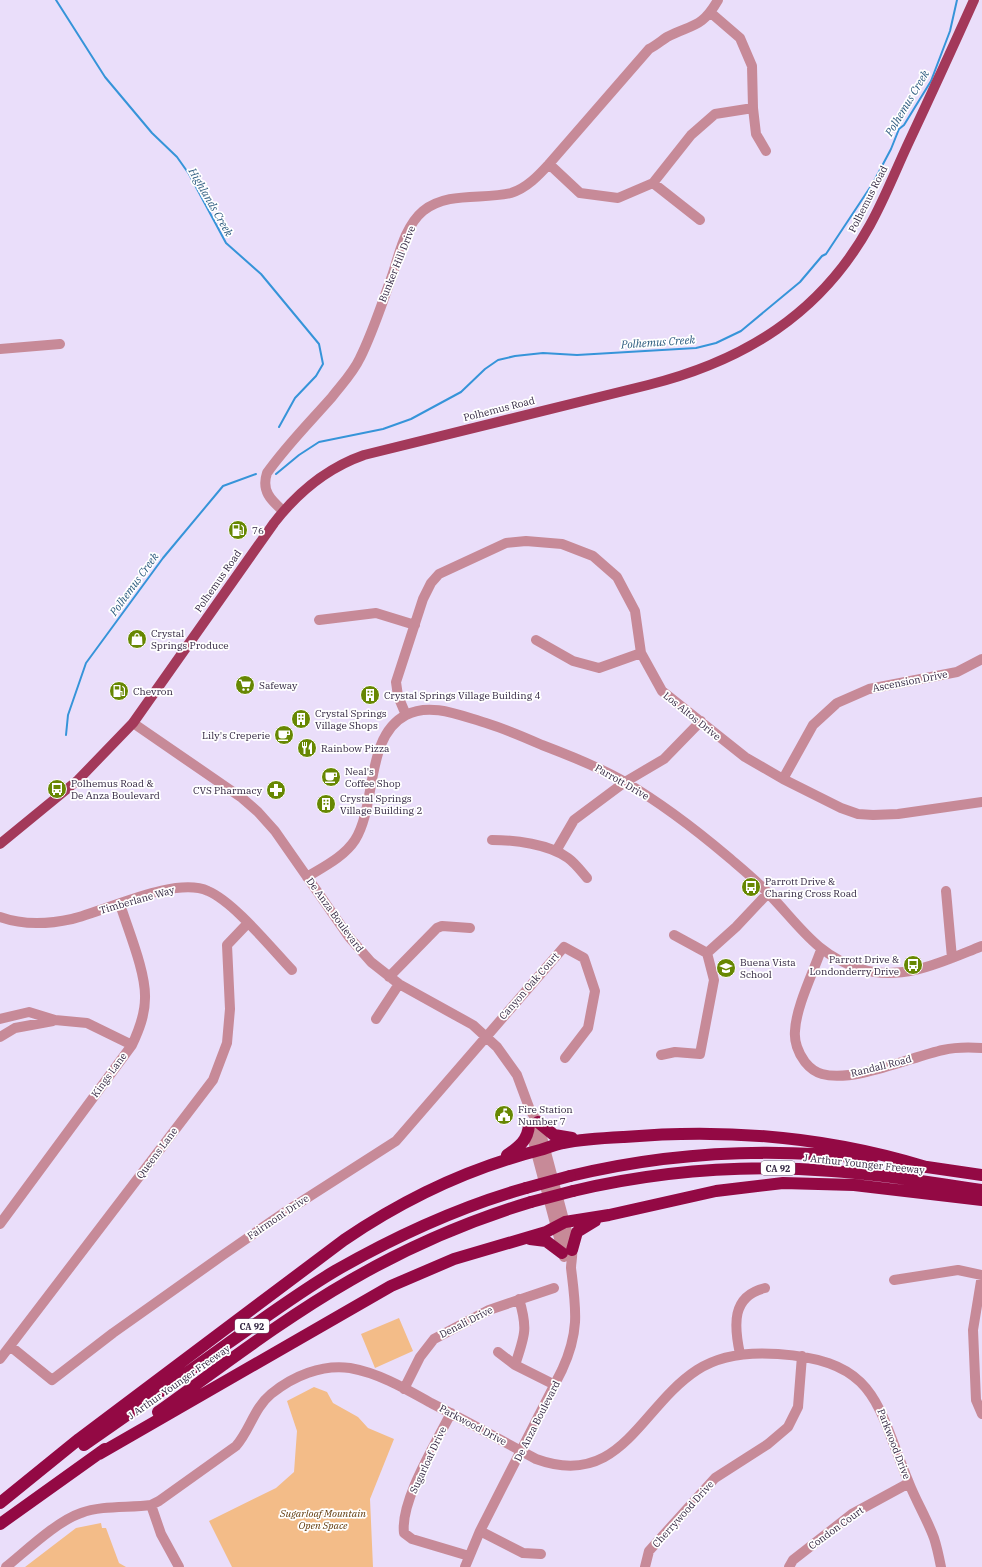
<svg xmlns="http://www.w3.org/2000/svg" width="982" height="1567" font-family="'IBM Plex Serif',serif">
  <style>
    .green { fill: #f3bc88 }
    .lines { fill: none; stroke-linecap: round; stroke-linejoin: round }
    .stream { stroke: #3694d9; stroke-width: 2 }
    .minor { stroke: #c78a98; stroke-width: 10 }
    .major { stroke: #a3395a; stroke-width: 10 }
    .highway { stroke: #930944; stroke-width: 12 }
    .highway-bridge { stroke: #930944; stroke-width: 12 }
    .labels { text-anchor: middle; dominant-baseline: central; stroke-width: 3.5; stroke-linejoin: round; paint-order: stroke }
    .shield { fill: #fff; stroke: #70677a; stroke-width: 1 }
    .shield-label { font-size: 9px; font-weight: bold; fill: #322641 }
    .street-label { font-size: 10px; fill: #322641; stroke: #fff }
    .poi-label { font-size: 10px; fill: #322641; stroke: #fff; text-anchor: start }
    .park-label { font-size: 10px; font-style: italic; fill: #5e3708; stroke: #fff }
    .water-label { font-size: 11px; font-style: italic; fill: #2a597d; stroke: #fff }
  </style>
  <rect width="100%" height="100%" fill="#eadefa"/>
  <path class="green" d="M 399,1318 L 413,1351 L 375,1368 L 361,1334 Z
    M 314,1387 L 327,1392 L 333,1403 L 358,1417 L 368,1428 L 394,1439 L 370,1499 L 373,1567 L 232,1567 L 209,1521 L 276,1488 L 294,1472 L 297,1431 L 287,1401 Z
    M 101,1523 L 102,1528 L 106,1528 L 119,1563 L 126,1567 L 25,1567 L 76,1528 Z"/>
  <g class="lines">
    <path class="stream" d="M 56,0 L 105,77 L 152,133 L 177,157 L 189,174 L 226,243 L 261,274 L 319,344 L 323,364 L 316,376 L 295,398 L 279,427
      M 276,474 L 299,455 L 319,442 L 383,429 L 411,419 L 461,392 L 485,369 L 498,360 L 515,356 L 543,353 L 577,355 L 696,348 L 716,343 L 741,331 L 800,282 L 822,256 L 826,254 L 873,183 L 891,149 L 899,129 L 904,125 L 931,81 L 950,31 L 957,0
      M 66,735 L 68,715 L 86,663 L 163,558 L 223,486 L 256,474"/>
    <path class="minor" d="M 711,13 L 740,38 L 752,66 L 753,108 L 756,134 L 766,151
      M 549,164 L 580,193 L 618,198 L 653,183 L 691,135 L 715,114 L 753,108
      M 653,183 L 700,220
      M 0,349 L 60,344
      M 283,511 C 271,500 261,491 267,473 C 286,446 310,422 332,397 C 342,384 353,373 360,358 C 373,332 382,303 392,276 C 399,255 405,226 423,211 C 448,191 483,200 511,193 C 527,188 539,175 549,164 L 649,49 C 655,46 661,41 667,37 C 693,24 702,28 718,0
      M 319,620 L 376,613 L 415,625
      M 536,640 L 573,661 L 599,668 L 641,653
      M 406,715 L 398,696 L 396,682 L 423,599 L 431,583 L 439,574 L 506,543 L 526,541 L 562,544 L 593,556 L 617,577 L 635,611 L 641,653 L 662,691 L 745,757 L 783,779 L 841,808 L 858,814 L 873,815 L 898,814 L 982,802
      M 133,723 L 242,798 L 258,812 L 275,831 L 349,937 L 371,962 L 399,984 L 473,1025 L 497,1047 L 517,1075 L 530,1110 L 538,1122 L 572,1250 C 573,1256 571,1262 571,1268 C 576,1309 580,1331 562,1370 L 480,1531 L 465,1567
      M 783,779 L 813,725 L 837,703 L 869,689 L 957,672 L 982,659
      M 492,840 C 515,840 549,844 568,858 C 575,863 581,871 587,878
      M 556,851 L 574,820 L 625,782 L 664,759 L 701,721
      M 307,877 C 323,867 344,857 355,840 C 377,805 365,736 406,715 C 431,702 461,716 486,723 C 505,729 524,737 542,745 C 571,756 599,767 625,782 C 661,803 695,829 727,856 C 741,868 756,880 769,894 C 799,925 817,956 861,969 C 903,982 944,961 982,946
      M 946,891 L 952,958
      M 0,917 C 22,925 49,924 72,919 C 106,911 175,876 208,891 C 234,902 271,948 292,970
      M 821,950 C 813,973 796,1007 795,1031 C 794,1041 798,1053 805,1062 C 809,1067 815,1072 822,1074 C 853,1083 911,1057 943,1050 C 956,1047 969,1047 982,1048
      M 707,953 L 736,927 L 768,893
      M 389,977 L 437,928 L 442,926 L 470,928
      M 0,1019 L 29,1012 L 55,1020 L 87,1023 L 132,1045
      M 376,1019 L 399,984
      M 0,1037 L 15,1028 L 53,1021
      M 661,1055 L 675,1052 L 700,1054 L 714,980 L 707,953 L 674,935
      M 529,1126 L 564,1257
      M 0,1224 L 132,1045 C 139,1030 145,1015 145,998 C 146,972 128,930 120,904
      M 982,1275 L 973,1330 L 976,1400 L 982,1414
      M 894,1280 L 958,1270 L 982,1275
      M 519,1299 C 528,1329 525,1335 515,1365 L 555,1385
      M 10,1346 L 52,1380 L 113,1333 L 223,1255 L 282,1214 L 396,1141 L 564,947 L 584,958 L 595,991 L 588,1028 L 565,1058
      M 498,1352 L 515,1365
      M 740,1354 C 734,1326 731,1296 765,1288
      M 0,1359 L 213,1080 L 227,1043 L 230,1009 L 227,945 L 247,924
      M 404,1389 L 420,1357 L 434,1339 L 489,1310 L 554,1288
      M 451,1413 C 436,1443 400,1501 404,1533 L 412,1539 L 469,1556
      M 151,1505 L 161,1534 L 179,1567
      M 480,1531 L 523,1553 L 541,1554
      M 6,1567 C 26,1551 57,1521 81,1513 C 102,1505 129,1508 151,1505 L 159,1501 L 236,1446 C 250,1430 254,1408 271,1394 C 293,1376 322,1364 350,1368 C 379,1373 406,1389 431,1403 C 466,1421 501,1440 536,1459 C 621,1490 640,1407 697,1370 C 721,1354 751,1352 778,1354 C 878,1361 876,1404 909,1483 C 916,1501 927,1519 934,1538 C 937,1547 939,1557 941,1567
      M 645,1567 L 649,1551 L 715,1478 L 768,1444 L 788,1427 L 798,1407 L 802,1356
      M 789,1567 L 793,1560 L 852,1514 L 909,1483"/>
    <path class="major" d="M 0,844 L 78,780 L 133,723 L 274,523 C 298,492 327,468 364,455 L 648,385 C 744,361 821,314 870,225 C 884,200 895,172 907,146 C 930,97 952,49 974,0"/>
    <path class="highway" d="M 538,1122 L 554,1135 L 572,1138
      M 507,1155 C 519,1147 528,1140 529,1125
      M 920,1166 L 982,1175
      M 570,1176 C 669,1152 771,1147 872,1159
      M 573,1191 C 658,1171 745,1164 832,1171 C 882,1174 932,1183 982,1190
      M 530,1239 L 546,1241 L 562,1253
      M 572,1250 L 577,1232 L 595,1221
      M 158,1412 C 221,1367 283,1319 351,1280 C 408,1247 468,1221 531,1202
      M 84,1445 C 132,1412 180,1378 227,1344 C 263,1319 298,1293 335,1271 C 396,1236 459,1207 526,1188
      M 99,1454 L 391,1286 L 454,1259 L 546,1232 L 565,1222 L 609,1215 L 716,1191 L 783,1183 L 854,1185 L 982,1200
      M 0,1503 L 79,1439 L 344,1240 C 404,1199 469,1168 540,1150 C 548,1148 555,1144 563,1143 C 583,1139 604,1138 624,1137 C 726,1128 828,1137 926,1167
      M 0,1524 L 105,1449"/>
    <path class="highway-bridge" d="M 526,1188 L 570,1176
      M 531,1202 L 573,1191"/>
  </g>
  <defs>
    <g id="fuel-disc" transform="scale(1)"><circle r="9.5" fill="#678702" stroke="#fff"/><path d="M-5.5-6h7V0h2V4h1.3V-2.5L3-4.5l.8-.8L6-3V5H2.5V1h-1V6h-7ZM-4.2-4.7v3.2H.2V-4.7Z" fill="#fff"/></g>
    <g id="shop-disc" transform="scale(1)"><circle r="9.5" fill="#678702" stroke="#fff"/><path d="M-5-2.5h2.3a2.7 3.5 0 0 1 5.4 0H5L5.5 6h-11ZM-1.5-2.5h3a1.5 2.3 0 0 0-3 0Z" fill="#fff"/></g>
    <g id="supermarket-disc" transform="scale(1)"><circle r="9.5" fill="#678702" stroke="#fff"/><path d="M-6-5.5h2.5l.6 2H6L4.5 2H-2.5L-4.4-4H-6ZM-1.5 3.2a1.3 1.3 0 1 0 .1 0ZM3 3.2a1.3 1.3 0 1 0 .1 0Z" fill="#fff"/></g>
    <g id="building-disc" transform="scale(1)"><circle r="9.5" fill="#678702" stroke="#fff"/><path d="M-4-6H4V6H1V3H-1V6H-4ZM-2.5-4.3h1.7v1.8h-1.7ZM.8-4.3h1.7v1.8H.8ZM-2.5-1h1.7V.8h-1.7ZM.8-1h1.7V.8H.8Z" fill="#fff"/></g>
    <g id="cafe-disc" transform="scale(1)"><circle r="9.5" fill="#678702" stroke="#fff"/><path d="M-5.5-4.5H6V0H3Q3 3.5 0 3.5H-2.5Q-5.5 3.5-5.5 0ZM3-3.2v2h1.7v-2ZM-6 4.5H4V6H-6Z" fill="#fff"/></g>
    <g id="restaurant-disc" transform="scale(1)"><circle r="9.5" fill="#678702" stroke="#fff"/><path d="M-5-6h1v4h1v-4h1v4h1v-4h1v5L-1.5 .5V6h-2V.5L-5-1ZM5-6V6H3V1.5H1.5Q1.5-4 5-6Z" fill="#fff"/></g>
    <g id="bus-disc" transform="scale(1)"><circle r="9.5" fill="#678702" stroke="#fff"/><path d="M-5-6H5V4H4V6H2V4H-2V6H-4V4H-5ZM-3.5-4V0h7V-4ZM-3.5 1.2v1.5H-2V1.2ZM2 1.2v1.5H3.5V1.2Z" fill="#fff"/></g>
    <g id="pharmacy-disc" transform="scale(1)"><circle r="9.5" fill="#678702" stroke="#fff"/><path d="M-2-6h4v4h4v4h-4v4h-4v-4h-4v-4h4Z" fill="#fff"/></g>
    <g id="school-disc" transform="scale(1)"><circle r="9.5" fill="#678702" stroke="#fff"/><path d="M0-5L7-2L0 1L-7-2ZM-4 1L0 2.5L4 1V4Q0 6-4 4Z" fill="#fff"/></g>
    <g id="civic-disc" transform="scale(1)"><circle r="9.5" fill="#678702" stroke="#fff"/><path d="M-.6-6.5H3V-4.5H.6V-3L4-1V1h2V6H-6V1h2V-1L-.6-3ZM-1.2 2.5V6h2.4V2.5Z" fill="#fff"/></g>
  </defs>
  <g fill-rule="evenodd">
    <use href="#fuel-disc" x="238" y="530"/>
    <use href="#shop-disc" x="137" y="639"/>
    <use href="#supermarket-disc" x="245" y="685"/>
    <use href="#fuel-disc" x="119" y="691"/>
    <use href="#building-disc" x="370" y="695"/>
    <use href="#building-disc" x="301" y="719"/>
    <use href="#cafe-disc" x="284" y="735"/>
    <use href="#restaurant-disc" x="307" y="748"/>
    <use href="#cafe-disc" x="331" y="777"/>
    <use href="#bus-disc" x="57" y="789"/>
    <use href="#pharmacy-disc" x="276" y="790"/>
    <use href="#building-disc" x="326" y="804"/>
    <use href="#bus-disc" x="751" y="887"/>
    <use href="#bus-disc" x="913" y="965"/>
    <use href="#school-disc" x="726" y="968"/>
    <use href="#civic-disc" x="504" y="1115"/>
  </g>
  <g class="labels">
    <g class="shield">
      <rect x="761" y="1161" width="34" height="14" rx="3"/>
      <rect x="235" y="1319" width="34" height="14" rx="3"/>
    </g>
    <g class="shield-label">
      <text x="778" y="1168">CA 92</text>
      <text x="252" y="1326">CA 92</text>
    </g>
    <g class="street-label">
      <text transform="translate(868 199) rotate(-63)">Polhemus Road</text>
      <text transform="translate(397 264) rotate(-68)">Bunker Hill Drive</text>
      <text transform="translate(499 409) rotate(-14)">Polhemus Road</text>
      <text transform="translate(218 581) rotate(-55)">Polhemus Road</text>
      <text transform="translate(910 681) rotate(-11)">Ascension Drive</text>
      <text transform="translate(692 716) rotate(39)">Los Altos Drive</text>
      <text transform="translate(622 782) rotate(30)">Parrott Drive</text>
      <text transform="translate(137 900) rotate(-16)">Timberlane Way</text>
      <text transform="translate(335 915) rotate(54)">De Anza Boulevard</text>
      <text transform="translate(529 986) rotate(-49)">Canyon Oak Court</text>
      <text transform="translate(881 1066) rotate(-14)">Randall Road</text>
      <text transform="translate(109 1075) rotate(-54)">Kings Lane</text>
      <text transform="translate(157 1153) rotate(-53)">Queens Lane</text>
      <text transform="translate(864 1164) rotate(6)">J Arthur Younger Freeway</text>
      <text transform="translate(278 1217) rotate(-34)">Fairmont Drive</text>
      <text transform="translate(466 1322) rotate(-27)">Denali Drive</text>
      <text transform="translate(179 1382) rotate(-35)">J Arthur Younger Freeway</text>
      <text transform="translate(537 1421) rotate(-63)">De Anza Boulevard</text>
      <text transform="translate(473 1425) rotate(28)">Parkwood Drive</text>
      <text transform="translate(894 1444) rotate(69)">Parkwood Drive</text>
      <text transform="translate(428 1460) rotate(-65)">Sugarloaf Drive</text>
      <text transform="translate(683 1514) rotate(-48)">Cherrywood Drive</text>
      <text transform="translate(836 1528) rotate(-36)">Condon Court</text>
    </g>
    <g class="poi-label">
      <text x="252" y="530">76</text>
      <text x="151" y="633">Crystal<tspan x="151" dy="12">Springs Produce</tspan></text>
      <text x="259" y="685">Safeway</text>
      <text x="133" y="691">Chevron</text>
      <text x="384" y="695">Crystal Springs Village Building 4</text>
      <text x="315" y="713">Crystal Springs<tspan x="315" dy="12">Village Shops</tspan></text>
      <text x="270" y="735" text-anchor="end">Lily's Creperie</text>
      <text x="321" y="748">Rainbow Pizza</text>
      <text x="345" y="771">Neal's<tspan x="345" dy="12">Coffee Shop</tspan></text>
      <text x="71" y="783">Polhemus Road &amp;<tspan x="71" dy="12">De Anza Boulevard</tspan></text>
      <text x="262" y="790" text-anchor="end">CVS Pharmacy</text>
      <text x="340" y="798">Crystal Springs<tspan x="340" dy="12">Village Building 2</tspan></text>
      <text x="765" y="881">Parrott Drive &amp;<tspan x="765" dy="12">Charing Cross Road</tspan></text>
      <text x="899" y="959" text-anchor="end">Parrott Drive &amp;<tspan x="899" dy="12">Londonderry Drive</tspan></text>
      <text x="740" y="962">Buena Vista<tspan x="740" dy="12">School</tspan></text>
      <text x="518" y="1109">Fire Station<tspan x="518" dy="12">Number 7</tspan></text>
    </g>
    <g class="park-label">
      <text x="323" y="1513">Sugarloaf Mountain<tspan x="323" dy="12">Open Space</tspan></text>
    </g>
    <g class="water-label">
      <text transform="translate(907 103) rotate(-59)">Polhemus Creek</text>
      <text transform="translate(211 202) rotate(60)">Highlands Creek</text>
      <text transform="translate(658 342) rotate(-4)">Polhemus Creek</text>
      <text transform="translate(134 584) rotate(-54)">Polhemus Creek</text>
    </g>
  </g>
</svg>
